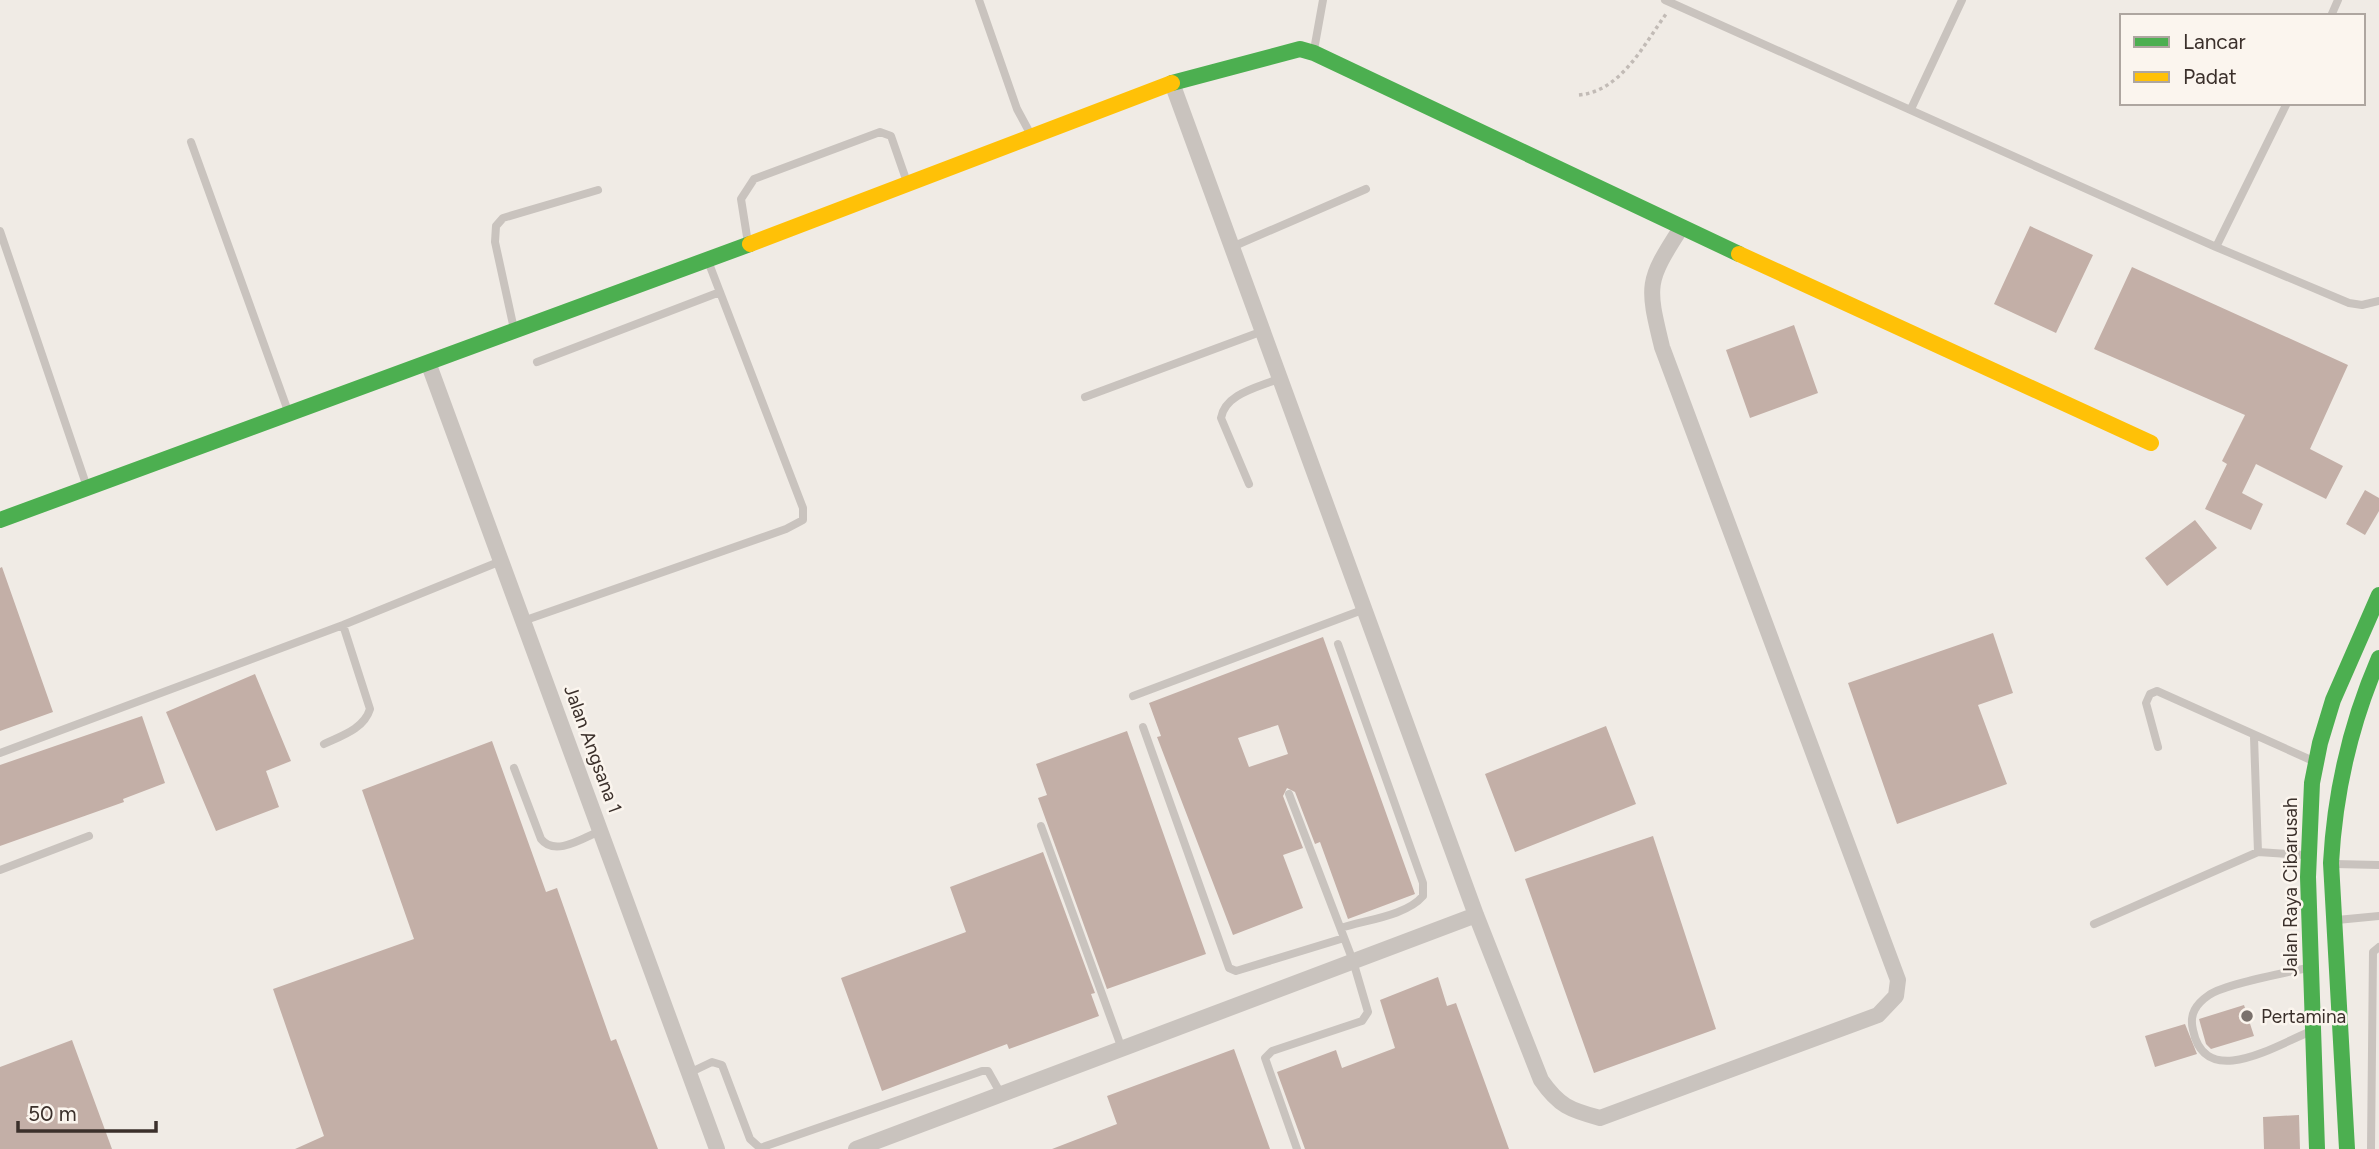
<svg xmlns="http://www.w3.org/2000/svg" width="2379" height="1149" font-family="Figtree,sans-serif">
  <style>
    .building { fill: #c3afa7; fill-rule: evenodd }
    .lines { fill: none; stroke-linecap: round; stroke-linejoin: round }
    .path { stroke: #c2bbb6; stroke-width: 3.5; stroke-dasharray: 3.5 3.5; stroke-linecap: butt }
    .lane { stroke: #c9c3be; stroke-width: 8 }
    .street { stroke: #c9c3be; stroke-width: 16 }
    .fast { stroke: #4caf50; stroke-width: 16 }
    .slow { stroke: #ffc107; stroke-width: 16 }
    .poi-dot { fill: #7a716c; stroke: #fbf5ee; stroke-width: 2.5 }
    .labels { text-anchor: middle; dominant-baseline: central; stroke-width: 5; stroke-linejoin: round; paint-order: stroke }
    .street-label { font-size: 19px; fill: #3b302b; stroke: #fbf5ee }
    .poi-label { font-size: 19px; fill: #3b302b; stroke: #fbf5ee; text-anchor: start }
  </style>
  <rect width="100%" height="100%" fill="#f0ebe5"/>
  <path class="building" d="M 2030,226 L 2093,255 L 2056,333 L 1994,304 Z
    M 2132,267 L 2348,365 L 2310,449 L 2343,466 L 2326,499 L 2256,464 L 2242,493 L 2263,504 L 2251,530 L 2205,509 L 2227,464 L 2222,461 L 2245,415 L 2094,349 Z
    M 1794,325 L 1818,393 L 1750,418 L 1726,350 Z
    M 2365,490 L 2379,498 L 2379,511 L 2365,535 L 2346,524 Z
    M 2195,520 L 2217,548 L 2167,586 L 2145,558 Z
    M 2,567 L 53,712 L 0,731 L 0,568 Z
    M 1993,633 L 2013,693 L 1978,705 L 2007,784 L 1897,824 L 1848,683 Z
    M 1323,637 L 1415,894 L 1348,919 L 1320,842 L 1315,844 L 1295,792 L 1287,788 L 1283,796 L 1303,848 L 1283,855 L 1303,908 L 1233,935 L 1157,737 L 1161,736 L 1149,703 ZM 1278,725 L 1288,754 L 1249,767 L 1238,738 Z
    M 255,674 L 291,761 L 266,771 L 279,807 L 216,831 L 166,712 Z
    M 142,716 L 165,783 L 123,799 L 124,802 L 0,846 L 0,765 Z
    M 1606,726 L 1636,804 L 1515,852 L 1485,774 Z
    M 1127,731 L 1206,954 L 1107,989 L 1038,798 L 1047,795 L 1036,764 Z
    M 492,741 L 546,892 L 557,888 L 611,1041 L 616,1039 L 658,1149 L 295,1149 L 324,1136 L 273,989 L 414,939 L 362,790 Z
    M 1653,836 L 1716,1029 L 1594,1073 L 1525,879 Z
    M 1043,852 L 1095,993 L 1091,994 L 1099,1016 L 1009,1049 L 1007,1044 L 882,1091 L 841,978 L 966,932 L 950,887 Z
    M 1438,977 L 1447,1006 L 1456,1003 L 1509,1149 L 1305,1149 L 1277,1072 L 1336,1050 L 1342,1068 L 1395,1048 L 1380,1000 Z
    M 2244,1005 L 2254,1036 L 2211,1049 L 2206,1044 L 2199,1019 Z
    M 2185,1024 L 2197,1054 L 2155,1067 L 2145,1036 Z
    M 72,1040 L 112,1149 L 0,1149 L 0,1067 Z
    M 1234,1049 L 1270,1149 L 1052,1149 L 1117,1124 L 1107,1096 Z
    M 2299,1115 L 2300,1149 L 2264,1149 L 2263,1117 Z"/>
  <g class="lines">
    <path class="path" d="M 1579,95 C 1621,91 1643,46 1666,14"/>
    <path class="lane" d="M 979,0 L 1017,109 L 1031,135
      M 1665,0 L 2216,247 L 2349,303 L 2362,305 L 2379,301
      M 2331,16 L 2338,0
      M 1314,50 L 1323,0
      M 1911,109 L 1962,0
      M 191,142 L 288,411
      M 0,231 L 87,487
      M 748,243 L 741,199 L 754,179 L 880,132 L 891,136 L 908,185
      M 1232,247 L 1366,189
      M 2216,247 L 2287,103
      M 514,329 L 495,242 L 496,226 L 503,218 L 598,190
      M 537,362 L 720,292
      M 1085,397 L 1263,331
      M 1249,484 L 1221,418 C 1225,393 1260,387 1280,378
      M 523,621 L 786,529 L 803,520 L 803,508 L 708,261
      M 1338,644 L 1423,883 L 1423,896 C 1406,916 1365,920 1341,928
      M 1133,696 L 1365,609
      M 1143,727 L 1229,968 L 1236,971 L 1344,938
      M 2254,737 L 2258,852 L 2304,855
      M 324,744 C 341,736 364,729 370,709 L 343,625
      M 2158,747 L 2146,703 L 2150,694 L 2157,691 L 2311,760
      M 0,753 L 343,625 L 501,561
      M 514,768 L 541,839 C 555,857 583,838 600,831
      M 1289,794 L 1353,961 L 1368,1012 L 1362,1021 L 1272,1051 L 1265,1058 L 1297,1149
      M 1041,826 L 1122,1049
      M 2334,864 L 2379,865
      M 0,870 L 89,836
      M 2337,920 L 2379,916
      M 2094,924 L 2258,852
      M 2307,968 C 2286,973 2224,984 2209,995 C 2196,1004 2189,1014 2193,1030 C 2205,1090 2275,1046 2309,1032
      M 689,1073 L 712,1062 L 722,1065 L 750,1139 L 760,1148 L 982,1071 L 988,1071 L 1001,1094
      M 2371,1149 L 2373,952 L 2379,947"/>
    <path class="street" d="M 1172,83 L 1476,915 L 1541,1080 C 1559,1106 1570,1110 1600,1118 L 1878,1015 L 1896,996 L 1898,980 L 1662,347 C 1647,285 1646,282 1681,228
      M 429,365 L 717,1149
      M 856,1149 L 1476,915"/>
    <path class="fast" d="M 1172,83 L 1300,49 L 1314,53 L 1739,254
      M 0,520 L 750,244
      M 2317,1149 L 2308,877 L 2312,783 L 2320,743 L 2333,700 L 2379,595
      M 2347,1149 L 2331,863 C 2335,790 2350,725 2379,658"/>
    <path class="slow" d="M 750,244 L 1172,83
      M 1739,254 L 2151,443"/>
  </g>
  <circle class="poi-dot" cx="2247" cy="1016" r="7"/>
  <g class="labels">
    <g class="street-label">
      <text transform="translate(593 749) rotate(70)">Jalan Angsana 1</text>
      <text transform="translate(2290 887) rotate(-90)">Jalan Raya Cibarusah</text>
    </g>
    <g class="poi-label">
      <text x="2261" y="1016">Pertamina</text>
    </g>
  </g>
  <rect x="2120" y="14" width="245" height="91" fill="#fbf5ee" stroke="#aea6a0" stroke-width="2"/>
  <rect x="2134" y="37" width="35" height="10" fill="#4caf50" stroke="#aea6a0" stroke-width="2"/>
  <text x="2183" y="49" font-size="21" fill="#3b302b">Lancar</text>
  <rect x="2134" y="72" width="35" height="10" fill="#ffc107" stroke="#aea6a0" stroke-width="2"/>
  <text x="2183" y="84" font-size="21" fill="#3b302b">Padat</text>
  <path d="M18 1121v10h138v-10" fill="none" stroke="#3b302b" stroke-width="3.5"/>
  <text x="28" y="1121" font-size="21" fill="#3b302b" stroke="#fbf5ee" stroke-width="5" paint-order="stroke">50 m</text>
</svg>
